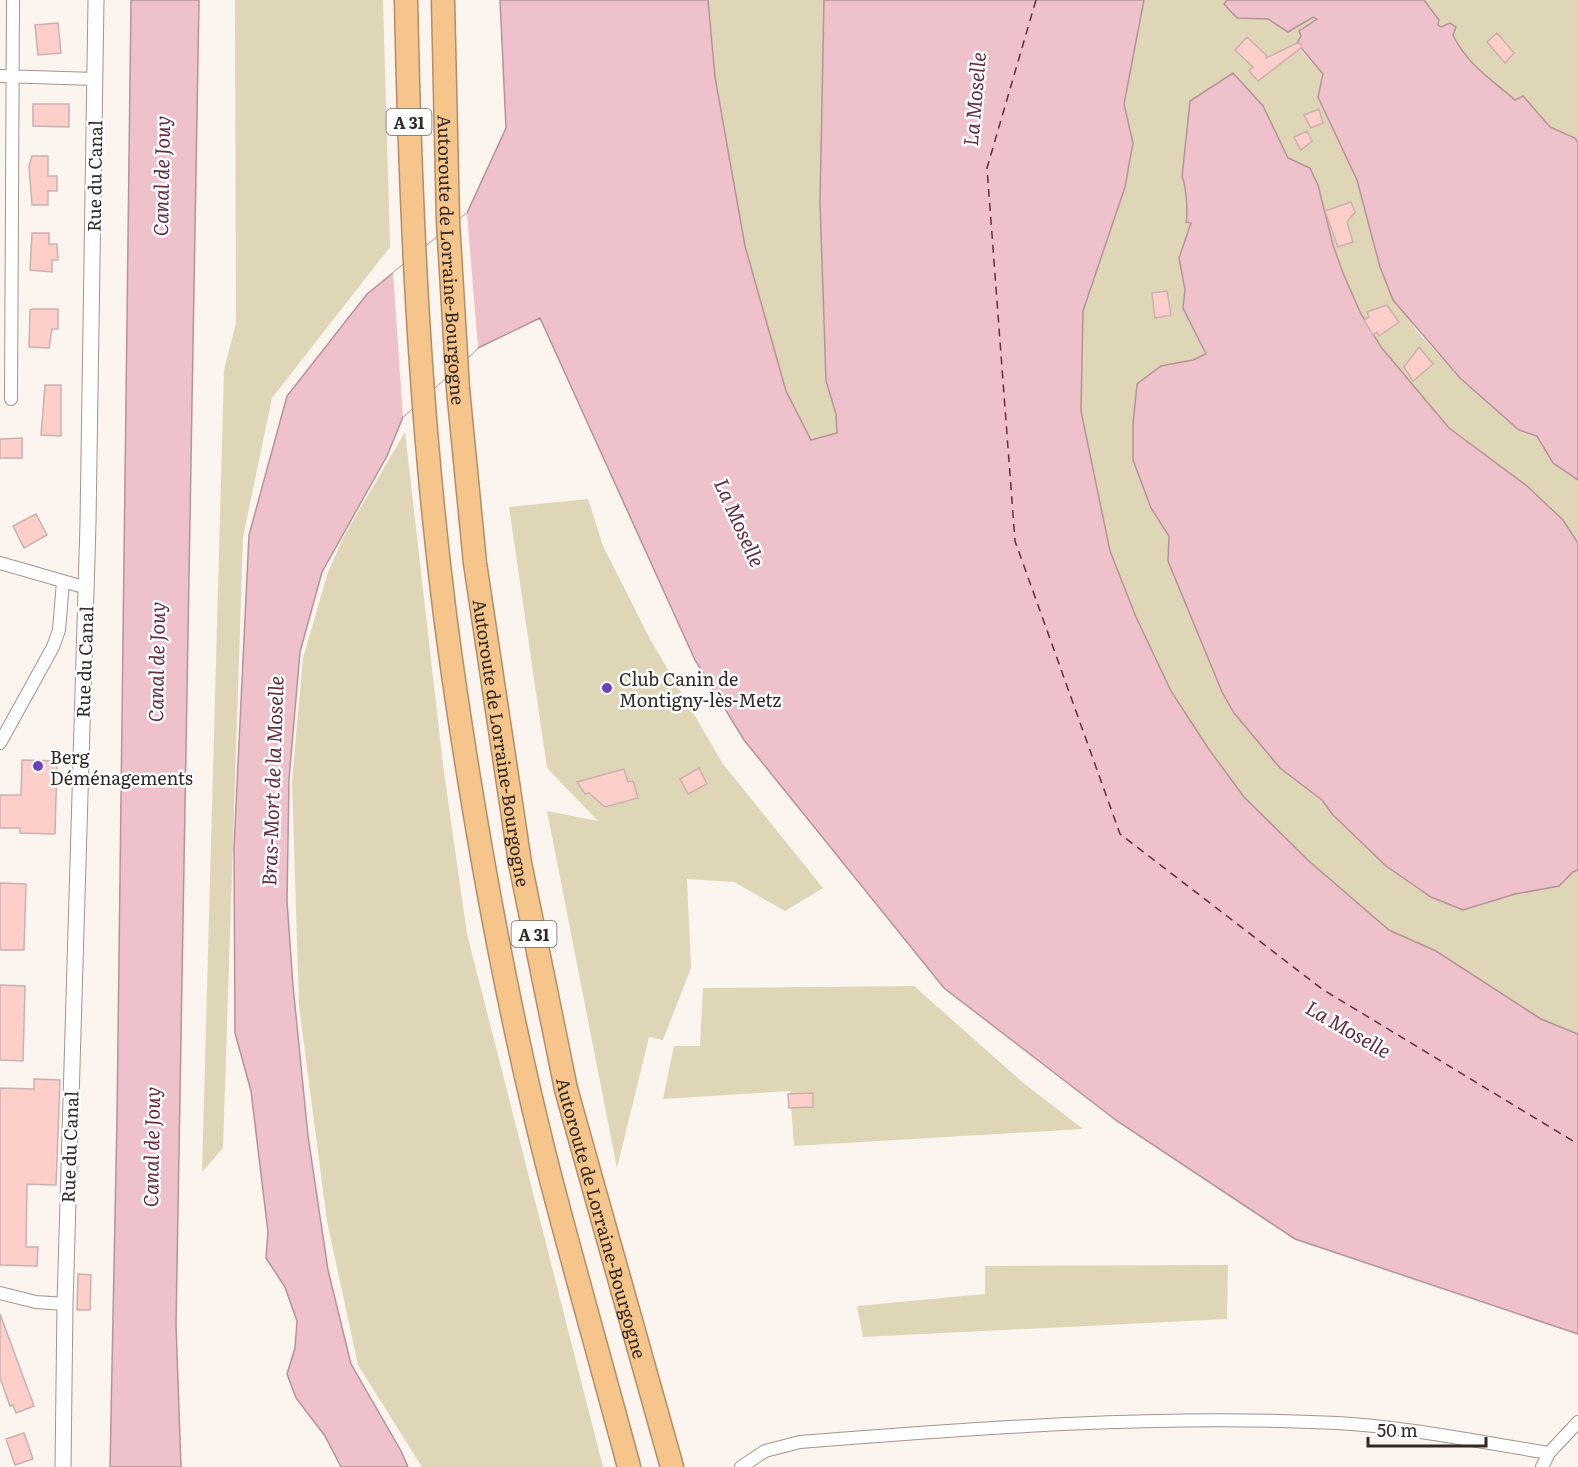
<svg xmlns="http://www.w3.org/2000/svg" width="1578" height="1467" font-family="Literata,serif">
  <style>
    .green { fill: #dfd6b8 }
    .water { fill: #eec1cb; stroke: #b59399; stroke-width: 1.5 }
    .pier { fill: #fcf4ef }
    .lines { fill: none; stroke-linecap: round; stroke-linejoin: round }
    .ferry { stroke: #642c3d; stroke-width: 1.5; stroke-dasharray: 8 6; stroke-linecap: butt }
    .building { fill: #fecfca; stroke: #c9b1af; stroke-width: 1.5 }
    .minor-casing { stroke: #a7938a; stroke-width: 14 }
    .tertiary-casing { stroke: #a7938a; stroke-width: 17 }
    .motorway-casing { stroke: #b18e67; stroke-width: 25 }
    .minor { stroke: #fff; stroke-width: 12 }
    .tertiary { stroke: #fff; stroke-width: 15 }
    .motorway { stroke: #f6c58b; stroke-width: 22 }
    .poi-dot { fill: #6c42bb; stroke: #fff; stroke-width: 2 }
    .labels { text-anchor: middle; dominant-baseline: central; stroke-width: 5; stroke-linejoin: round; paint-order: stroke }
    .shield { fill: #fff; stroke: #6f6966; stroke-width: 1.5 }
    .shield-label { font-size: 16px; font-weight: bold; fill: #312925 }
    .street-label { font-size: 18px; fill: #312925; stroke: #fff }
    .poi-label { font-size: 18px; fill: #312925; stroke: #fff; text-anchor: start }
    .water-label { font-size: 20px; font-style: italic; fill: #642c3d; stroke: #fff }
  </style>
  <rect width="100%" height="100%" fill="#fcf4ef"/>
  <path class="green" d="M 235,0 L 383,0 L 390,247 L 272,398 L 243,537 L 223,1148 L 202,1172 L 224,370 L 236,323 Z
    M 708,0 L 824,0 L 820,202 L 826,381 L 836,414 L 837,433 L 811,440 L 786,391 L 745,246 L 715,77 Z
    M 1144,0 L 1227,0 L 1224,4 L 1237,18 L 1268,19 L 1288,32 L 1314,17 L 1317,19 L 1302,36 L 1299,48 L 1323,74 L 1318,97 L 1357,179 L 1380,267 L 1416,330 L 1460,378 L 1519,430 L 1537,436 L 1553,463 L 1578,480 L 1578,543 L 1563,520 L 1527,486 L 1449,428 L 1381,347 L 1361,314 L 1343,273 L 1333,245 L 1318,185 L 1310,169 L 1288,158 L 1263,106 L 1233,73 L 1190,101 L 1182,177 L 1186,182 L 1185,204 L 1191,223 L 1179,258 L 1185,290 L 1183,308 L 1206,354 L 1193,360 L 1161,366 L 1137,384 L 1133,424 L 1133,460 L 1151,508 L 1169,537 L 1168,561 L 1222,692 L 1280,768 L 1322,800 L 1333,815 L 1386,866 L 1515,894 L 1559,886 L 1573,872 L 1578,870 L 1578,1034 L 1541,1019 L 1436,951 L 1389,930 L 1310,862 L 1244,797 L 1208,748 L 1171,691 L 1136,617 L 1110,551 L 1081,411 L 1083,311 L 1133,143 L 1124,104 Z
    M 1424,0 L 1578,0 L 1578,143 L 1575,138 L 1550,127 L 1523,96 L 1515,100 C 1502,89 1487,78 1475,66 C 1462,52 1455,36 1438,25 L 1439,20 Z
    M 405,432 L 443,765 L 467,934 L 603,1467 L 422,1467 L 358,1365 L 327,1221 L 299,1006 L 292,781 L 303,658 L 328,572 L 344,536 Z
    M 588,499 L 603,546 L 650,639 L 723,764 L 823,888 L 785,911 L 734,882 L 687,879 L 691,968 L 663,1040 L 649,1037 L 617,1168 L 547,811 L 598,821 L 547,768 L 509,507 Z
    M 914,986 L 1021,1081 L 1083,1129 L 794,1146 L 790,1091 L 663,1099 L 674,1046 L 700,1046 L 703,988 Z
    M 1228,1265 L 1227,1319 L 863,1337 L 857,1306 L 985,1294 L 985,1266 Z"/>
  <path class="water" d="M 131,0 L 199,0 L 176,1325 L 181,1467 L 110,1467 L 117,1118 Z
    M 500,0 L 708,0 L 715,77 L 745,246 L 786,391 L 811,440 L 837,433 L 836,414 L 826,381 L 820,202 L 824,0 L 1144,0 L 1124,104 L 1133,143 L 1125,187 L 1083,311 L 1081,411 L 1110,551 L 1136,617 L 1171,691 L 1208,748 L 1244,797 L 1310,862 L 1389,930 L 1436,951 L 1541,1019 L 1578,1034 L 1578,1334 L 1295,1239 L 1117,1121 L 944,988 L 744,740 L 695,660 L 540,318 L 478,348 L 403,417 L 387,456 L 322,572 L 300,652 L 289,779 L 287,901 L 293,986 L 308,1136 L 328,1270 L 351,1364 L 401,1451 L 408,1467 L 341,1467 L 325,1436 L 296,1398 L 287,1374 L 295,1348 L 297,1321 L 285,1287 L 266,1258 L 268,1232 L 251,1091 L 235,1033 L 234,848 L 249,535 L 287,396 L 367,294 L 467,213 L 506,128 Z
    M 1227,0 L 1424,0 L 1439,20 L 1438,25 L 1441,27 L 1450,23 L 1456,27 L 1453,35 C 1466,63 1492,80 1515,100 L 1523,96 L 1550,127 L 1575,138 L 1578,143 L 1578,480 L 1553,463 L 1537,436 L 1519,430 L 1460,378 L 1393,300 L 1380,267 L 1357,180 L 1318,97 L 1323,74 L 1297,43 L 1301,36 L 1299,31 L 1317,19 L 1313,17 L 1288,32 L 1268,19 L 1237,18 L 1224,4 Z
    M 1233,73 L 1263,106 L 1288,158 L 1310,168 L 1318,185 L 1333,245 L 1343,273 L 1361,314 L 1381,347 L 1449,428 L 1527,486 L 1563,520 L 1578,543 L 1578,870 L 1573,872 L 1559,886 L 1515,894 L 1463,910 L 1431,897 L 1386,866 L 1333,815 L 1322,800 L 1280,768 L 1234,713 L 1222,692 L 1168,561 L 1169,536 L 1151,508 L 1133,460 L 1133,424 L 1137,384 L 1161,366 L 1193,360 L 1206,354 L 1183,308 L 1185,290 L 1179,258 L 1191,223 L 1186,222 C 1188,215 1186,183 1182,177 L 1190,101 Z"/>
  <path class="pier" d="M 467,213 L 478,348 L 403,417 L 393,273 Z"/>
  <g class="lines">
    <path class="ferry" d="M 1036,0 L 987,168 L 1015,541 L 1120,834 L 1322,989 L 1578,1144"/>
  </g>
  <path class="building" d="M 58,23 L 61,53 L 38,55 L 35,25 Z
    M 1497,33 L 1514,53 L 1505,63 L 1487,42 Z
    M 1247,37 L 1266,55 L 1266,58 L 1299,42 L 1302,47 L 1258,81 L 1249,71 L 1253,67 L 1235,50 Z
    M 33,104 L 69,104 L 69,127 L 33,126 Z
    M 1319,109 L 1323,123 L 1311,128 L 1304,115 Z
    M 1307,131 L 1312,141 L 1301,150 L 1294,137 Z
    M 32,156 L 48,156 L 48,176 L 57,176 L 57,191 L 48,191 L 48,205 L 32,205 L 29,166 Z
    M 1351,202 L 1355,212 L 1347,222 L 1353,242 L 1338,247 L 1325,211 Z
    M 32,233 L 49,233 L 49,244 L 57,244 L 58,260 L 52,260 L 52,272 L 30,270 Z
    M 1167,291 L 1171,315 L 1155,318 L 1152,293 Z
    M 1387,305 L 1399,322 L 1379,336 L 1377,332 L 1373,335 L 1364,320 L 1369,317 L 1367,312 Z
    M 33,309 L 58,309 L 58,329 L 52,329 L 49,348 L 29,347 L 30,310 Z
    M 1419,347 L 1433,364 L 1413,381 L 1404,367 Z
    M 45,385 L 61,385 L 61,436 L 41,435 Z
    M 22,438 L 22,458 L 0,458 L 0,439 Z
    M 36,514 L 47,535 L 24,548 L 13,526 Z
    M 22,760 L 57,761 L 55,834 L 20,833 L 20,828 L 0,828 L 0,795 L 21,795 Z
    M 699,768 L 707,784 L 688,794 L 680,779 Z
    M 624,769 L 628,782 L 633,781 L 638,798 L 605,807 L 589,793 L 585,794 L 577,782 Z
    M 0,883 L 26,884 L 24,950 L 0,950 Z
    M 0,985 L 25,986 L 23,1061 L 0,1060 Z
    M 34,1079 L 60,1080 L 56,1185 L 27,1184 L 26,1247 L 38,1247 L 37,1266 L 0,1265 L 0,1088 L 34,1089 Z
    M 813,1093 L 813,1107 L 789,1108 L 788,1094 Z
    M 78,1274 L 91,1275 L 90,1310 L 77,1310 Z
    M 0,1314 L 34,1406 L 16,1413 L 13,1405 L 10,1406 L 0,1378 Z
    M 24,1433 L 33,1459 L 15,1465 L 6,1439 Z"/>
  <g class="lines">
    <g class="minor-casing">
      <path id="minor" d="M 0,76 L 95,79
        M 11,399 L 13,0
        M 0,563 L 87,588
        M 0,743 L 53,647 L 59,630 L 63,582
        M 0,1293 L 36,1302 L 65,1304
        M 741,1467 L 765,1451 L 800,1442 C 979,1428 1158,1414 1337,1423 C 1408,1427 1479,1442 1549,1453
        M 1542,1467 L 1549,1453 L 1578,1422"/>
    </g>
    <g class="tertiary-casing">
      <path id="tertiary" d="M 63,1467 L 65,1304 L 88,523 L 96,0"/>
    </g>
    <g class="motorway-casing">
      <g id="motorway">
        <path d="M 406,0 C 411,237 422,474 458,708 C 481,861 509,1014 547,1164 C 573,1265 602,1366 629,1467"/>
        <path id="s1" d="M 443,0 L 448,221 L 458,389 L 475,563 L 520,863 L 566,1089 L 672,1467"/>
      </g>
    </g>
    <use href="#minor" class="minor"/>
    <use href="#tertiary" class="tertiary"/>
    <use href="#motorway" class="motorway"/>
  </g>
  <g class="poi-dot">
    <circle cx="607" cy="688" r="6"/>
    <circle cx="38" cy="766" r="6"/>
  </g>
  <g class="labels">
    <g class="shield">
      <rect x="386.5" y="109" width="45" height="26" rx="4.5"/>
      <rect x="511.5" y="921" width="45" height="26" rx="4.5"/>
    </g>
    <g class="shield-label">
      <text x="409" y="122">A 31</text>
      <text x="534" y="934">A 31</text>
    </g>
    <g class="street-label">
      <text transform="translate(94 176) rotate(-89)">Rue du Canal</text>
      <text stroke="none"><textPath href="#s1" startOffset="260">Autoroute de Lorraine-Bourgogne</textPath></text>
      <text transform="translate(84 662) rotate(-88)">Rue du Canal</text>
      <text stroke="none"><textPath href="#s1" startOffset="746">Autoroute de Lorraine-Bourgogne</textPath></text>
      <text transform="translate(69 1147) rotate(-88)">Rue du Canal</text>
      <text stroke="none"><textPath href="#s1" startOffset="1232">Autoroute de Lorraine-Bourgogne</textPath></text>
    </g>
    <g class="poi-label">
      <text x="619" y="678">Club Canin de<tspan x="619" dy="21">Montigny-lès-Metz</tspan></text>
      <text x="50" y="756">Berg<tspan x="50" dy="21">Déménagements</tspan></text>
    </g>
    <g class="water-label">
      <text transform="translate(973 99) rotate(-85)">La Moselle</text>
      <text transform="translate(160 176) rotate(-89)">Canal de Jouy</text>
      <text transform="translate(741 522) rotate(66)">La Moselle</text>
      <text transform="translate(155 662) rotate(-89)">Canal de Jouy</text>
      <text transform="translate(271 781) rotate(-88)">Bras-Mort de la Moselle</text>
      <text transform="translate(1349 1028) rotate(30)">La Moselle</text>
      <text transform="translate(150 1147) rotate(-89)">Canal de Jouy</text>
    </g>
  </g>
  <path d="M1368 1437v9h118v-9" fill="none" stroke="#312925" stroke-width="3"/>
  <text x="1377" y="1437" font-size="18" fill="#312925" stroke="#ffffff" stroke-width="4.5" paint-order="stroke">50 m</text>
</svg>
